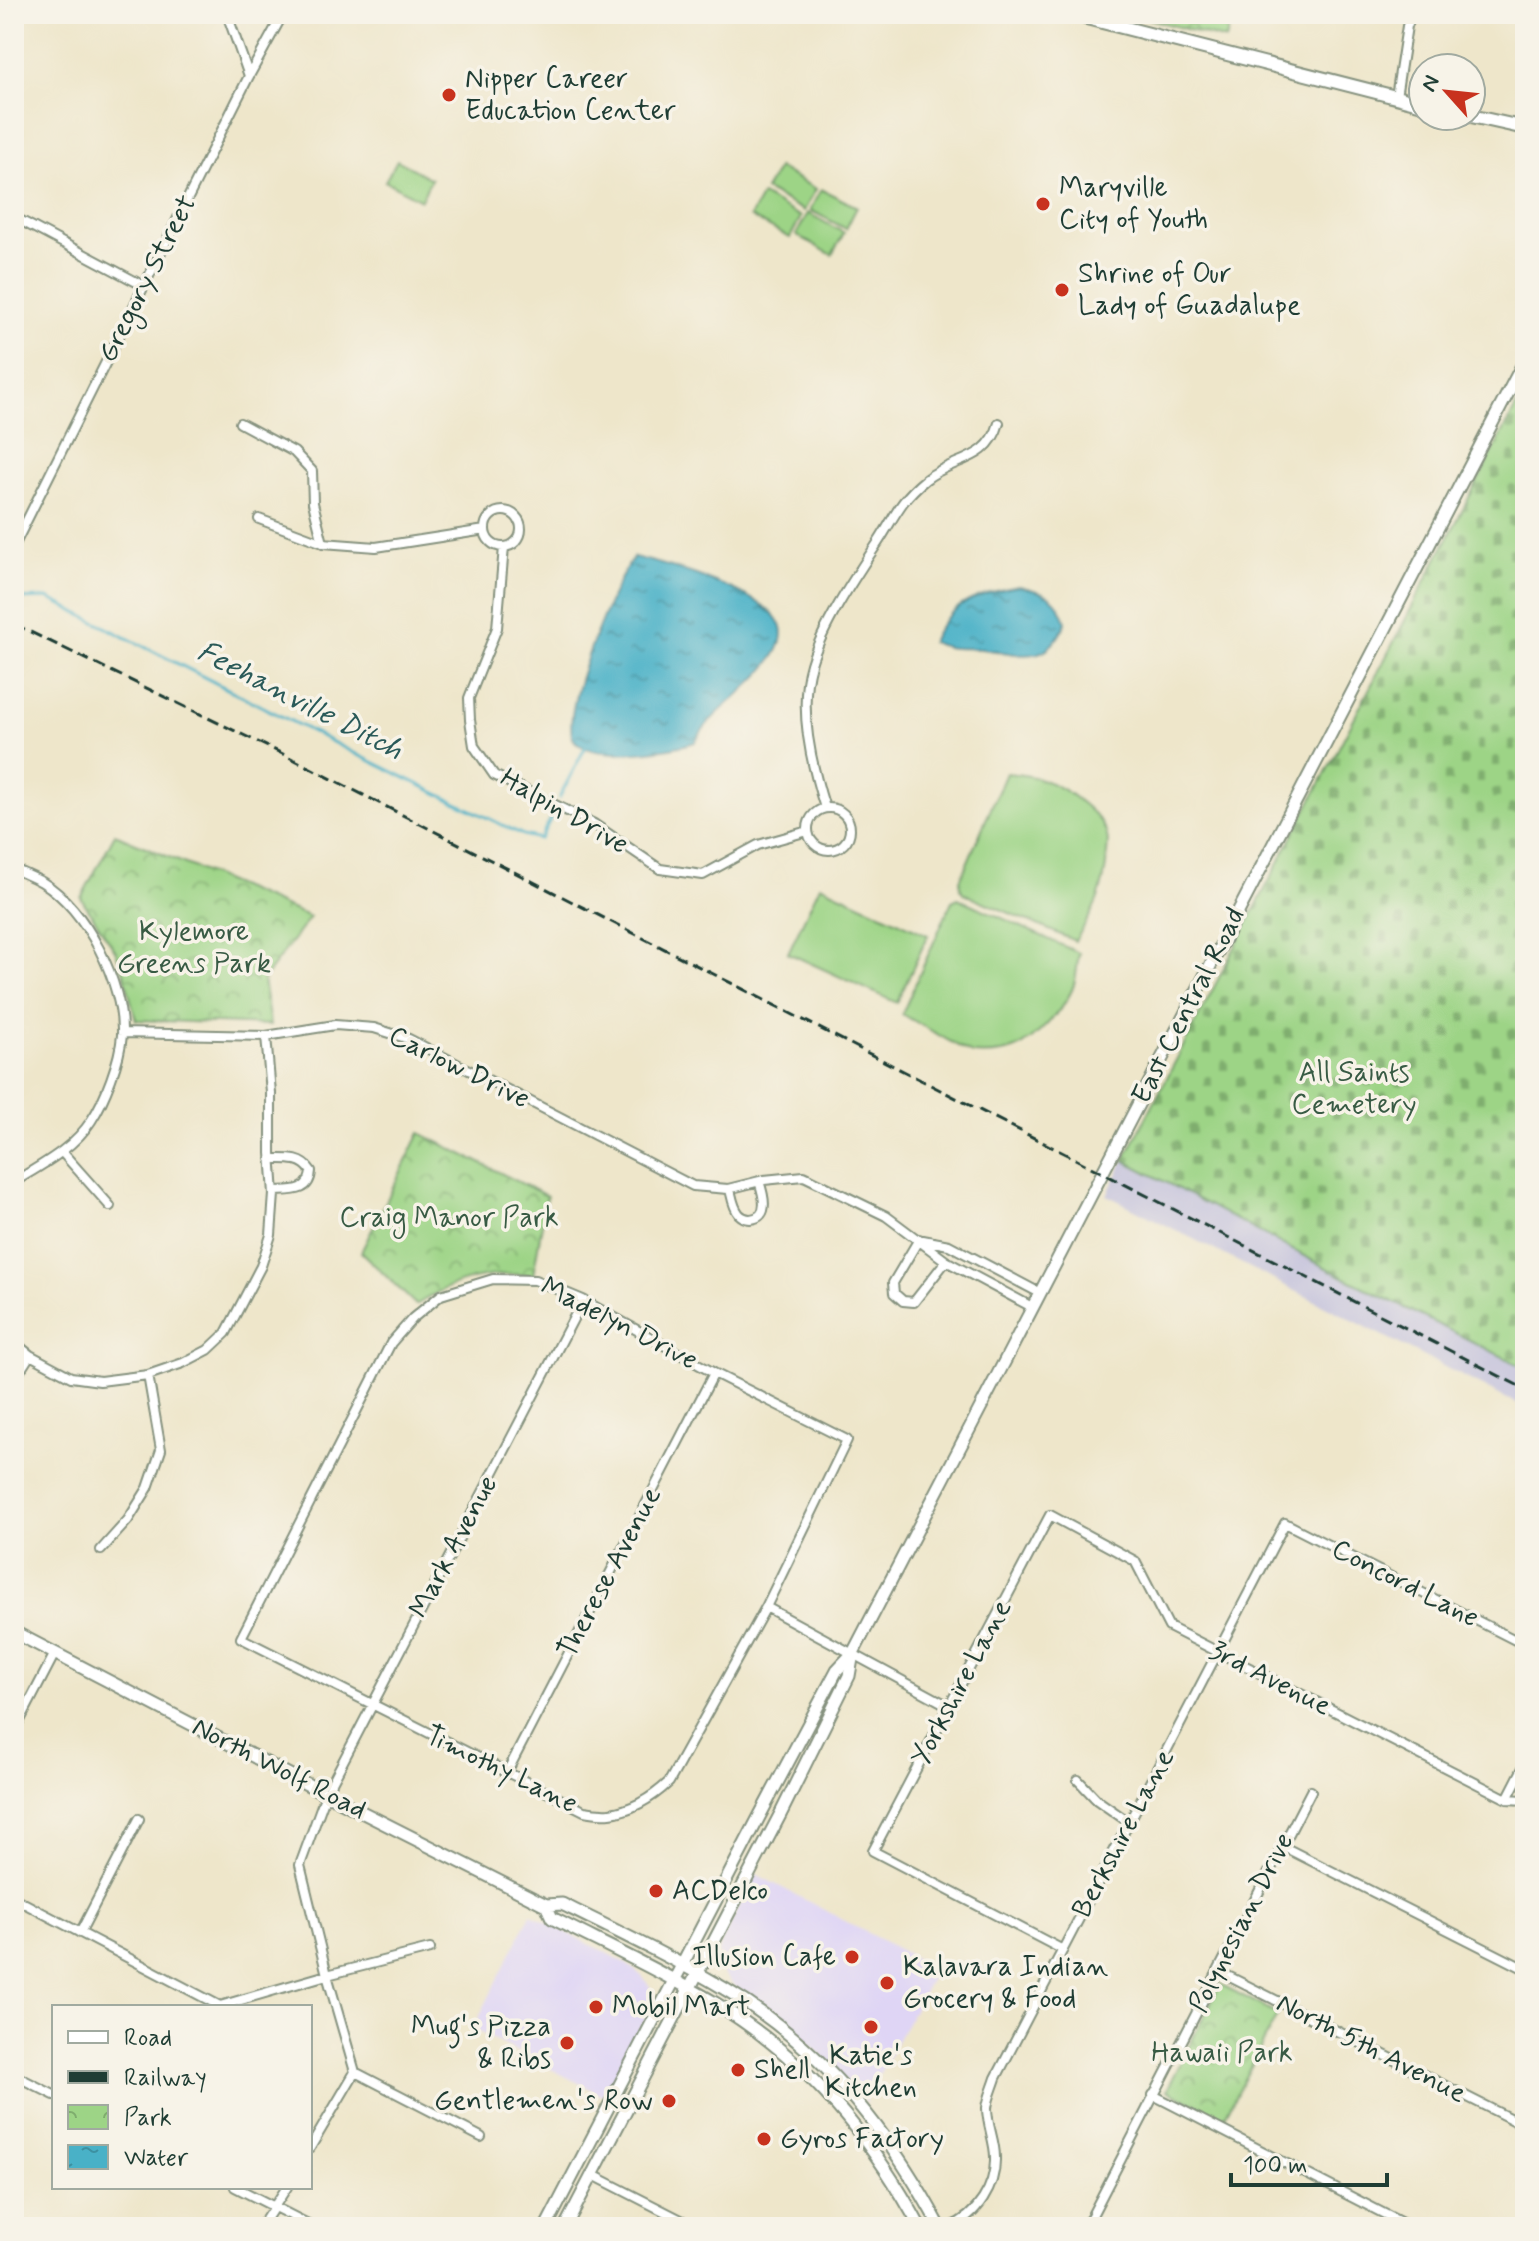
<svg xmlns="http://www.w3.org/2000/svg" width="1539" height="2241" font-family="Mynerve,sans-serif">
  <style>
    .built { fill: #dfd5f5 }
    .railway { fill: #c3c1db }
    .green { fill: #9dd486; stroke: #5e885d; stroke-width: 2 }
    .cemetery { fill: url(#cemetery-stones); stroke: #5e885d; stroke-width: 2 }
    .park { fill: url(#park-crowns); stroke: #5e885d; stroke-width: 2 }
    .water { fill: url(#water-ripples); stroke: #34777e; stroke-width: 2 }
    .lines { fill: none; stroke-linecap: round; stroke-linejoin: round }
    .stream { stroke: #49b1c7; stroke-width: 3 }
    .minor-casing { stroke: #86927f; stroke-width: 12 }
    .secondary-casing { stroke: #86927f; stroke-width: 15 }
    .primary-casing { stroke: #86927f; stroke-width: 16 }
    .minor { stroke: #fff; stroke-width: 8 }
    .secondary { stroke: #fff; stroke-width: 11 }
    .primary { stroke: #fff; stroke-width: 12 }
    .rail { stroke: #1f3d34; stroke-width: 3; stroke-dasharray: 12 6; stroke-linecap: butt }
    .poi-dot { fill: #c8321e; stroke: #f7f3e8; stroke-width: 3 }
    .labels { text-anchor: middle; dominant-baseline: central; stroke-width: 7; stroke-linejoin: round; paint-order: stroke }
    .poi-label { font-size: 28px; fill: #1f3d34; stroke: #f7f3e8; text-anchor: start }
    .street-label { font-size: 28px; fill: #1f3d34; stroke: #f7f3e8 }
    .park-label { font-size: 28px; fill: #385b44; stroke: #f7f3e8 }
    .water-label { font-size: 30px; font-style: italic; fill: #2a5a59; stroke: #f7f3e8 }
  </style>
  <defs>
    <pattern id="cemetery-stones" width="16" height="16" patternUnits="userSpaceOnUse" patternTransform="scale(2)"><rect width="16" height="16" fill="#9dd486"/><path d="M2 7V4a2 2 0 0 1 4 0v3zM10 15v-3a2 2 0 0 1 4 0v3z" fill="#7fad6e"/></pattern>
    <pattern id="park-crowns" width="20" height="18" patternUnits="userSpaceOnUse" patternTransform="scale(2)"><rect width="20" height="18" fill="#9dd486"/><path d="M2 6a3 3 0 1 1 6 0M12 15a3 3 0 1 1 6 0" fill="none" stroke="#7fad6e"/></pattern>
    <pattern id="water-ripples" width="26" height="14" patternUnits="userSpaceOnUse" patternTransform="scale(2)"><rect width="26" height="14" fill="#49b1c7"/><path d="M2 4q2-2 4 0t4 0M15 11q2-2 4 0t4 0" fill="none" stroke="#3c91a2"/></pattern>
  </defs>
  <rect width="100%" height="100%" fill="#f7f3e8"/>
  <filter id="ink" filterUnits="userSpaceOnUse"><feTurbulence type="fractalNoise" baseFrequency=".0125" numOctaves="2"/><feDisplacementMap in="SourceGraphic" scale="16" xChannelSelector="R" yChannelSelector="G"/><feConvolveMatrix kernelMatrix="1 2 1 2 8 2 1 2 1" color-interpolation-filters="sRGB"/></filter>
  <filter id="wash" filterUnits="userSpaceOnUse"><feTurbulence type="fractalNoise" baseFrequency=".006" numOctaves="4" result="noise"/><feDisplacementMap in="SourceGraphic" scale="32" xChannelSelector="R" yChannelSelector="G"/><feGaussianBlur stdDeviation="1.8" result="paint"/><feColorMatrix in="noise" values="0 0 0 0 0 0 0 0 0 0 0 0 0 0 0 0 0 1.4 0 .05"/><feComposite in="paint" operator="in"/></filter>
  <g filter="url(#wash)">
    <rect width="100%" height="100%" fill="#eee6ca"/>
    <path class="built" d="M 756,1874 L 936,1969 L 880,2073 L 874,2077 L 866,2092 L 865,2097 L 868,2104 L 811,2045 L 777,2017 L 732,1984 L 720,1970 L 719,1952 L 722,1941 Z
      M 531,1914 L 624,1962 L 642,1976 L 651,1988 L 652,1998 L 647,2016 L 606,2097 L 473,2029 Z"/>
    <path class="railway" d="M 1124,1160 L 1525,1368 L 1525,1408 L 1107,1195 Z"/>
    <path class="green" d="M 397,160 L 431,179 L 421,200 L 385,181 Z
      M 778,168 L 816,189 L 804,211 L 765,190 Z
      M 821,189 L 857,207 L 846,229 L 810,210 Z
      M 762,195 L 801,217 L 790,238 L 750,217 Z
      M 808,213 L 844,233 L 832,255 L 796,235 Z
      M 1006,773 C 1019,774 1031,775 1043,780 C 1063,787 1102,813 1107,836 C 1109,841 1107,849 1107,854 C 1105,890 1094,911 1075,941 L 965,894 L 961,890 L 960,880 Z
      M 820,885 L 928,935 L 897,1003 L 788,953 Z
      M 958,898 L 1079,953 C 1077,965 1077,979 1072,990 C 1063,1010 1035,1040 1016,1049 C 1002,1055 987,1055 972,1054 L 902,1014 L 952,901 Z"/>
    <path class="cemetery" d="M 1525,390 L 1525,1368 L 1347,1279 L 1124,1160 Z"/>
    <path class="park" d="M 1131,14 L 1232,14 L 1226,40 Z
      M 115,834 L 310,917 L 263,980 L 270,1025 L 136,1020 L 124,973 L 115,950 L 81,898 Z
      M 420,1133 L 547,1196 L 533,1275 C 486,1272 455,1279 416,1305 L 361,1252 Z
      M 1220,1984 L 1278,2014 L 1224,2118 L 1167,2090 Z"/>
    <path class="water" d="M 634,557 C 668,565 760,591 778,621 C 790,640 771,662 759,675 C 738,698 709,715 695,742 C 670,750 595,762 575,741 C 556,720 615,579 634,557 Z
      M 1019,586 C 1044,592 1058,595 1066,622 C 1046,669 1021,653 981,649 C 960,647 952,651 931,642 C 948,603 981,593 1019,586 Z"/>
    <g class="lines">
      <path class="stream" d="M 14,599 L 48,598 L 352,752 L 523,835 L 540,839 L 553,814
        M 559,798 L 585,748"/>
    </g>
  </g>
  <g filter="url(#ink)">
    <g class="lines">
      <g class="minor-casing">
        <path id="minor" d="M 227,14 L 249,76
          M 1396,97 L 1407,26 L 1412,14
          M 14,217 L 144,286
          M 240,423 L 294,452 L 312,471 L 313,503 L 323,543
          M485 529a18 18 0 1 1 36 0a18 18 0 1 1-36 0Z
          M 259,519 L 323,543 L 376,547 L 485,530
          M 14,546 L 249,76 L 283,14
          M 504,547 L 497,628 L 469,698 L 470,720 L 474,746 L 494,775 L 594,824 L 660,869 L 703,875 L 758,845 L 808,831
          M808 829a21 21 0 1 1 42 0a21 21 0 1 1-42 0Z
          M 825,808 C 812,767 798,707 811,664 C 822,627 853,580 875,547 C 894,519 898,502 925,480 C 953,457 988,463 999,423
          M 14,869 C 23,873 33,877 42,882 C 86,908 124,984 122,1035 C 120,1060 105,1100 91,1121 C 73,1149 41,1165 14,1182
          M 122,1033 L 266,1036 L 335,1025 L 374,1028 L 409,1039 L 693,1186 L 728,1189 L 764,1180 L 804,1176 L 886,1216 L 946,1261 L 1032,1307
          M 62,1152 L 110,1206
          M 271,1159 C 287,1159 302,1157 311,1171 C 310,1193 291,1190 274,1191
          M 730,1189 C 732,1197 733,1207 739,1214 C 742,1217 745,1219 750,1219 C 771,1218 763,1193 759,1181
          M 919,1239 L 893,1283 L 894,1293 L 903,1301 L 914,1302 L 946,1261
          M 923,1240 L 949,1245 L 1040,1293
          M 493,1279 L 535,1280 L 583,1300 L 714,1373 L 847,1440 L 766,1607 L 669,1782 C 653,1797 633,1810 610,1813 C 602,1814 592,1812 584,1811 L 241,1638 L 391,1343 L 413,1318 L 441,1295 Z
          M 14,1342 L 30,1355 L 71,1377 L 100,1381 L 148,1375 L 183,1363 L 208,1350 L 226,1333 L 261,1266 L 271,1235 L 274,1194 L 271,1153 L 271,1093 L 266,1036
          M 14,1380 L 30,1355
          M 101,1550 L 128,1520 L 148,1488 L 161,1450 L 148,1375
          M 766,1607 L 949,1706
          M 14,1732 L 55,1653
          M 506,1774 L 714,1373
          M 1078,1780 L 1097,1800 L 1130,1823
          M 1507,1799 L 1525,1764
          M 1282,1846 L 1525,1969
          M 14,1898 L 220,2006 L 327,1975 L 430,1949
          M 80,1933 L 139,1819
          M 1063,1950 L 873,1851 L 1050,1515 L 1135,1561 L 1169,1627 L 1507,1799 L 1525,1800
          M 1218,1971 L 1525,2126
          M 355,2072 L 481,2137
          M 14,2075 L 54,2095
          M 1153,2095 L 1410,2227
          M 310,2148 L 355,2072 L 327,1975 L 300,1865 L 326,1794 L 583,1300
          M 593,2175 L 695,2227
          M 235,2187 L 314,2227
          M 1089,2220 L 1103,2227
          M 261,2227 L 287,2187
          M 950,2227 C 977,2216 996,2187 995,2157 C 995,2141 987,2125 987,2108 C 988,2098 993,2088 996,2078 L 1285,1523 L 1525,1645
          M 1086,2227 L 1311,1791"/>
      </g>
      <g class="secondary-casing">
        <path id="secondary" d="M 14,1632 L 326,1794 L 546,1905 L 562,1904 C 617,1931 673,1958 725,1989 C 820,2045 889,2131 940,2227
          M 546,1905 L 552,1918 C 607,1946 663,1972 715,2003 C 805,2057 871,2136 920,2227
          M 546,2227 L 759,1817 L 837,1670 L 853,1653 L 1525,360
          M 565,2227 L 781,1813 L 849,1676 L 853,1653"/>
      </g>
      <g class="primary-casing">
        <path id="primary" d="M 1071,14 L 1423,104
          M 1471,116 L 1525,128"/>
      </g>
      <use href="#minor" class="minor"/>
      <use href="#secondary" class="secondary"/>
      <use href="#primary" class="primary"/>
      <path class="rail" d="M 14,624 L 293,759 L 1525,1389"/>
    </g>
  </g>
  <g class="poi-dot">
    <circle cx="449" cy="95" r="8"/>
    <circle cx="1043" cy="204" r="8"/>
    <circle cx="1062" cy="290" r="8"/>
    <circle cx="656" cy="1891" r="8"/>
    <circle cx="852" cy="1957" r="8"/>
    <circle cx="887" cy="1983" r="8"/>
    <circle cx="596" cy="2007" r="8"/>
    <circle cx="871" cy="2027" r="8"/>
    <circle cx="567" cy="2043" r="8"/>
    <circle cx="738" cy="2070" r="8"/>
    <circle cx="669" cy="2101" r="8"/>
    <circle cx="764" cy="2139" r="8"/>
  </g>
  <g class="labels">
    <g class="poi-label">
      <text x="465" y="79">Nipper Career<tspan x="465" dy="32">Education Center</tspan></text>
      <text x="1059" y="188">Maryville<tspan x="1059" dy="32">City of Youth</tspan></text>
      <text x="1078" y="274">Shrine of Our<tspan x="1078" dy="32">Lady of Guadalupe</tspan></text>
      <text x="672" y="1891">ACDelco</text>
      <text x="836" y="1957" text-anchor="end">Illusion Cafe</text>
      <text x="903" y="1967">Kalavara Indian<tspan x="903" dy="32">Grocery &amp; Food</tspan></text>
      <text x="612" y="2007">Mobil Mart</text>
      <text x="551" y="2027" text-anchor="end">Mug's Pizza<tspan x="551" dy="32">&amp; Ribs</tspan></text>
      <text x="871" y="2056" text-anchor="middle">Katie's<tspan x="871" dy="32">Kitchen</tspan></text>
      <text x="754" y="2070">Shell</text>
      <text x="653" y="2101" text-anchor="end">Gentlemen's Row</text>
      <text x="780" y="2139">Gyros Factory</text>
    </g>
    <g class="street-label">
      <text transform="translate(148 279) rotate(-63)">Gregory Street</text>
      <text transform="translate(564 812) rotate(30)">Halpin Drive</text>
      <text transform="translate(1189 1006) rotate(-63)">East Central Road</text>
      <text transform="translate(459 1068) rotate(26)">Carlow Drive</text>
      <text transform="translate(619 1324) rotate(27)">Madelyn Drive</text>
      <text transform="translate(454 1547) rotate(-62)">Mark Avenue</text>
      <text transform="translate(610 1573) rotate(-62)">Therese Avenue</text>
      <text transform="translate(1405 1584) rotate(27)">Concord Lane</text>
      <text transform="translate(1270 1679) rotate(27)">3rd Avenue</text>
      <text transform="translate(962 1683) rotate(-62)">Yorkshire Lane</text>
      <text transform="translate(279 1769) rotate(27)">North Wolf Road</text>
      <text transform="translate(501 1770) rotate(26)">Timothy Lane</text>
      <text transform="translate(1124 1834) rotate(-62)">Berkshire Lane</text>
      <text transform="translate(1242 1923) rotate(-63)">Polynesian Drive</text>
      <text transform="translate(1371 2049) rotate(27)">North 5th Avenue</text>
    </g>
    <g class="park-label">
      <text x="194" y="932">Kylemore<tspan x="194" dy="32">Greens Park</tspan></text>
      <text x="1354" y="1073">All Saints<tspan x="1354" dy="32">Cemetery</tspan></text>
      <text x="449" y="1218">Craig Manor Park</text>
      <text x="1222" y="2053">Hawaii Park</text>
    </g>
    <g class="water-label">
      <text transform="translate(300 701) rotate(27)">Feehanville Ditch</text>
    </g>
  </g>
  <rect width="1539" height="2241" fill="none" stroke="#f7f3e8" stroke-width="48"/>
  <rect x="52" y="2005" width="260" height="184" fill="#f7f3e8" stroke="#a1aaa0" stroke-width="2"/>
  <rect x="68" y="2031" width="40" height="12" fill="#ffffff" stroke="#a1aaa0" stroke-width="2"/>
  <text x="124" y="2045" font-size="24" fill="#1f3d34">Road</text>
  <rect x="68" y="2071" width="40" height="12" fill="#1f3d34" stroke="#a1aaa0" stroke-width="2"/>
  <text x="124" y="2085" font-size="24" fill="#1f3d34">Railway</text>
  <rect x="68" y="2105" width="40" height="24" fill="url(#park-crowns)" stroke="#a1aaa0" stroke-width="2"/>
  <text x="124" y="2125" font-size="24" fill="#1f3d34">Park</text>
  <rect x="68" y="2145" width="40" height="24" fill="url(#water-ripples)" stroke="#a1aaa0" stroke-width="2"/>
  <text x="124" y="2165" font-size="24" fill="#1f3d34">Water</text>
  <g transform="translate(1447 92) rotate(297)"><circle r="38" fill="#f7f3e8" stroke="#a1aaa0" stroke-width="2"/>
  <path d="M0-6L14 30L0 20L-14 30Z" fill="#c8321e"/>
  <text y="-12" font-size="22" font-weight="bold" text-anchor="middle" fill="#1f3d34">N</text>
  </g>
  <path d="M1231 2173v12h156v-12" fill="none" stroke="#1f3d34" stroke-width="4"/>
  <text x="1243" y="2173" font-size="24" fill="#1f3d34" stroke="#f7f3e8" stroke-width="6" paint-order="stroke">100 m</text>
</svg>
